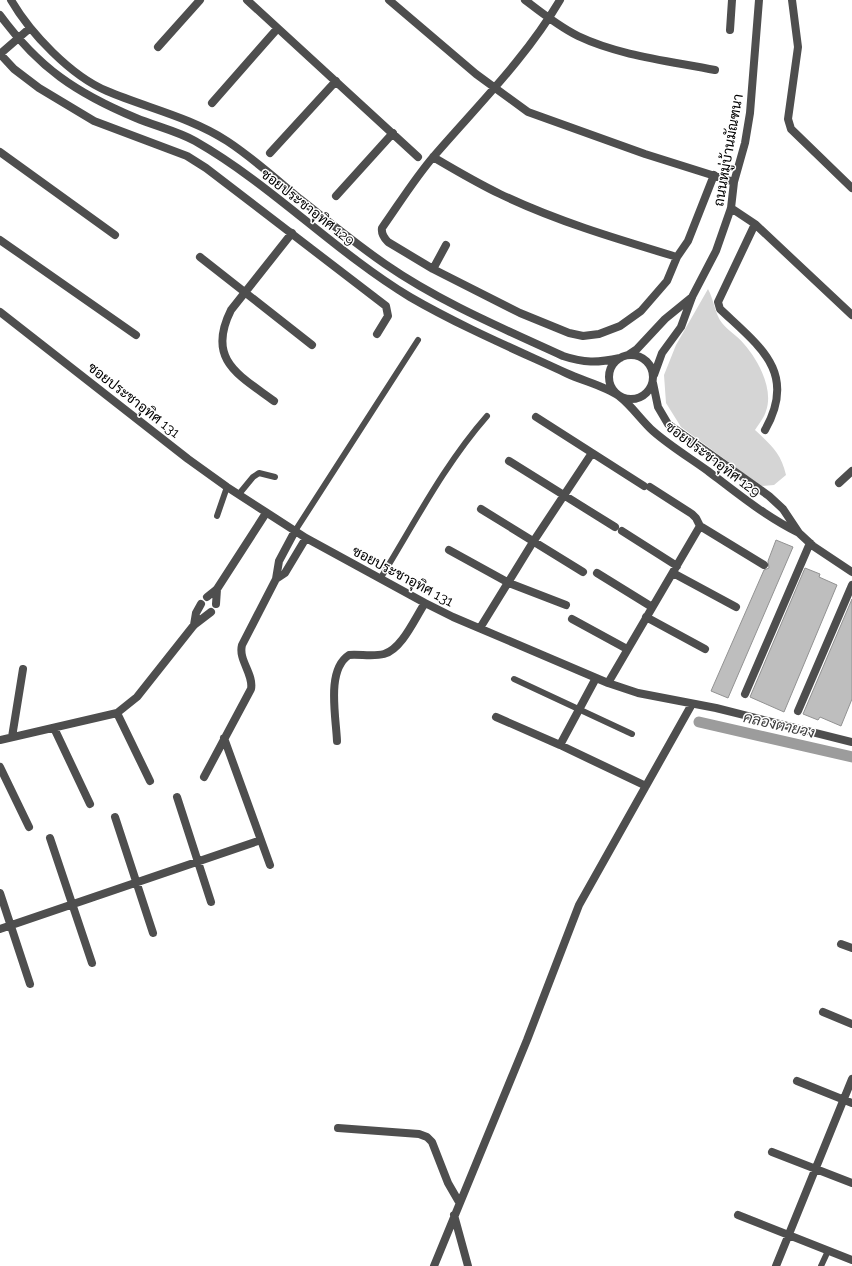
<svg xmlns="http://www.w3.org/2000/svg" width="852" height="1266" font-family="Raleway,Sarabun,sans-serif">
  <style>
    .green { fill: #d5d5d5 }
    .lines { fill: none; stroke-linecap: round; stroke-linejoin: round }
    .canal { stroke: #9c9c9c; stroke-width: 11 }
    .building { fill: #bebebe; stroke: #929292 }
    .service { stroke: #4e4e4e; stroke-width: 6 }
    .minor { stroke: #4e4e4e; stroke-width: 8 }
    .labels { text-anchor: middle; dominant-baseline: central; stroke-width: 3; stroke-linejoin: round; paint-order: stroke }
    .street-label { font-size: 14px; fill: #000; stroke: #fff }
    .water-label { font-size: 15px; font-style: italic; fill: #3d3d3d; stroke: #fff }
  </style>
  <rect width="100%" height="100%" fill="#fff"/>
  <path class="green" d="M 708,289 C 714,300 715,314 722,323 C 728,331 738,336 744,344 C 758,360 774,389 766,411 C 764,418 759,424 755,430 C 771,445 781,453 786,475 L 774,485 L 761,486 L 681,427 L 666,403 L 664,375 L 676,345 Z"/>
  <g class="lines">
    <path class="canal" d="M 699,722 L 852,757"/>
  </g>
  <path class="building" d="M 776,540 L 793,547 L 728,698 L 711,691 L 764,570 L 769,568 L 768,561 Z
    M 805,568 L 820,574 L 819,577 L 837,585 L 784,712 L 750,697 Z
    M 852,599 L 852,699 L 841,726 L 820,717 L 818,720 L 803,714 Z"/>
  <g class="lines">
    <path class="service" d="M 239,494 L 253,477 L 259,473 L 275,477
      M 217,516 L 227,487
      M 295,531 L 418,340
      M 380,579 C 414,524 444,465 487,416
      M 514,679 L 632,734
      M 821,1266 L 828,1251"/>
    <path class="minor" d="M 11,0 C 30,33 71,76 107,91 C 147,108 190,117 227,141 C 253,158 276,179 300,199 C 328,221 356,244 385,264 C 440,302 502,328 563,356 C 584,363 597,363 620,358
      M 247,0 L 418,157
      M 389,0 L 476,74 L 528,112 L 645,154 L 734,182
      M 525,0 C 542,13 558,26 578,36 C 620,56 670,61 715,70
      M 560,0 C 526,58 478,105 434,156 C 415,178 399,204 382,228 C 381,234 384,238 388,242 L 433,269 L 520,313 L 569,333 L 583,336 L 599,334 L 620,326 L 641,311 L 667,281 L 677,257 L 688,241 L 714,175
      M 792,0 L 798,47 L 788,119 L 791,129 L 852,188
      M 0,15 C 39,68 76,93 136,118 C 155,126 177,131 195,141 C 272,185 334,251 410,297 C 460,326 514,349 566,373 C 583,381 605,386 619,396 C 632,406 641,420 653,431 C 670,446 690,458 708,471 C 738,494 765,516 799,533
      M 730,30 L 732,0
      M 158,47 L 200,0
      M 0,54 L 14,69 L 39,88 L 94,121 L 187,156 L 206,168 L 386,306 L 388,316 L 377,334
      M 0,54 L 30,28
      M 212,103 L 277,29
      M 0,152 L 115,235
      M 270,153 L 336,81
      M 433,157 C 455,170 477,183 500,194 C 556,221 617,239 677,257
      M 336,196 L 393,133
      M 731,208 L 755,224 L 852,315
      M 755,224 L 718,302 L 720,309 C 759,346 798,372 765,430
      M 0,240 L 136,335
      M 200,257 L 312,345
      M 433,269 L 446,245
      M 0,312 L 188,459 L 227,487 L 306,538 L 425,603 L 453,617 L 608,683 L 638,693 L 716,708 L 852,742
      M609 377a22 22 0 1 1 44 0a22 22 0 1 1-44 0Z
      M 628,355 L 637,349 L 665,319 L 692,297
      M 654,375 L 662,353 L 681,327 L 692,297 L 716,251 L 731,208 L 734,182 L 745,143 L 750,113 L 759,0
      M 653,383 L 658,407 L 668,424 L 769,496 L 783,509 L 799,533 L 813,546 L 852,572
      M 274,401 C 239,375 206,360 231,310 L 292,233
      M 536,417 L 644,486
      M 509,461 L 615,527
      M 839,483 L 852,471
      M 650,487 L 692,514 L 696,518 L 700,526 L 764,565
      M 481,509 L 583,572
      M 622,531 L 677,566
      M 449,550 L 509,583 L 566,605
      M 597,573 L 652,607
      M 673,573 L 736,607
      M 276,579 L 285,573 L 306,538
      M 207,597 L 217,589 L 266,513
      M 216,604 L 217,589
      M 646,617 L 705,649
      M 572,619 L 627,649
      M 194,625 L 196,613 L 201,604
      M 480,628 L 533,542 L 592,453
      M 608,683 L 700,526
      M 745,694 L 810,543
      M 798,711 L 852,585
      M 117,713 L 150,781
      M 496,717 L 560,745 L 646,786
      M 54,728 L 90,804
      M 12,737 L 23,669
      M 224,738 L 270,865
      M 0,740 L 117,713 L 137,697 L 194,625 L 211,612
      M 337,741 C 336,716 326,670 349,655 C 360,654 373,657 384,654 C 402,649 415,618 425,603
      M 560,745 L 596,678
      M 0,767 L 29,827
      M 204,777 L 251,689 C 254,674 238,660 242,645 L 276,579 L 279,561 L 295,531
      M 177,797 L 211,902
      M 115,817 L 153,933
      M 50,838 L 92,963
      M 0,893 L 30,984
      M 0,929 L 261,840
      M 841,944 L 852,948
      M 823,1012 L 852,1024
      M 797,1081 L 852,1103
      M 338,1128 L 419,1134 L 427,1137 L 432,1142 L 448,1183 L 459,1202
      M 772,1152 L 852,1183
      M 454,1215 L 468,1266
      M 738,1215 L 852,1260
      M 434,1266 L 527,1040 L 579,905 L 692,704
      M 776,1266 L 852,1079"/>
  </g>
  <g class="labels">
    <g class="street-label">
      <text transform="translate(728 150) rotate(-80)">ถนนหมู่บ้านมัณฑนา</text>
      <text transform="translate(308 207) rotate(38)">ซอยประชาอุทิศ 129</text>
      <text transform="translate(134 400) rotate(38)">ซอยประชาอุทิศ 131</text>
      <text transform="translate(713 459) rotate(37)">ซอยประชาอุทิศ 129</text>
      <text transform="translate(403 576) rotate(28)">ซอยประชาอุทิศ 131</text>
    </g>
    <g class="water-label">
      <text transform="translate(779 725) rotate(13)">คลองตายวง</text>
    </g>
  </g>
</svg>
